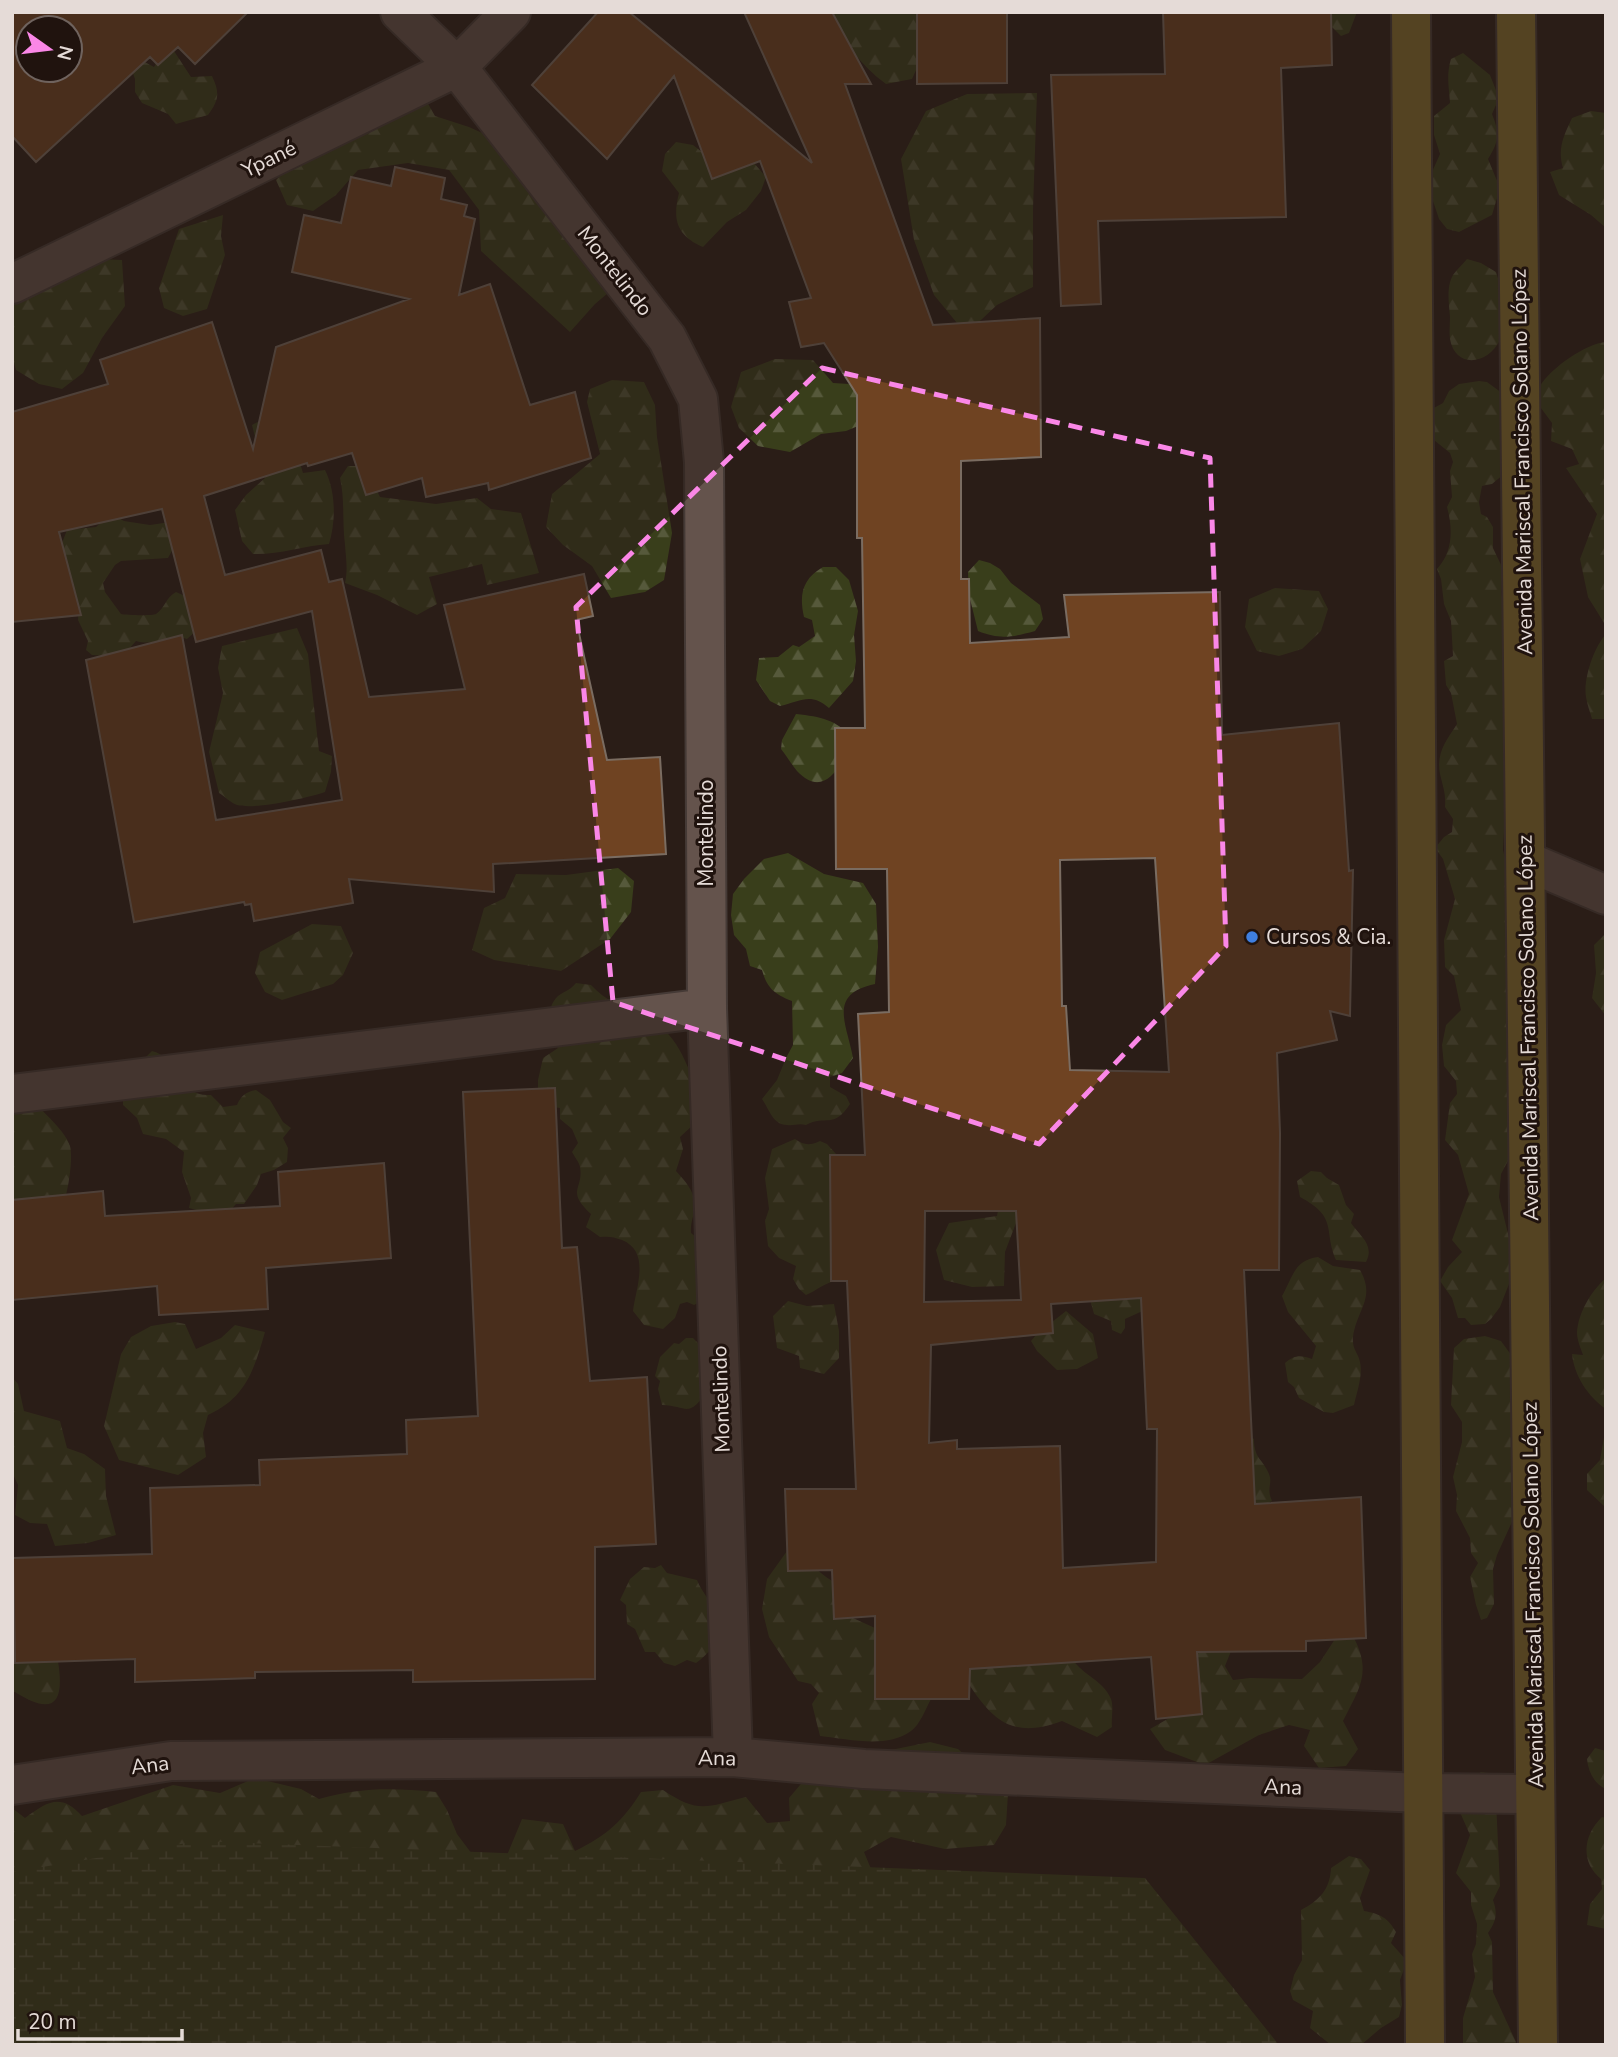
<svg xmlns="http://www.w3.org/2000/svg" width="1618" height="2057" font-family="'Nunito Sans',sans-serif">
  <style>
    .forest { fill: url(#forest-firs) }
    .wetland { fill: url(#wetland-marsh) }
    .building { fill: #6f4322; stroke: #7a6c61; stroke-width: 2; fill-rule: evenodd }
    .lines { fill: none; stroke-linecap: round; stroke-linejoin: round }
    .minor-casing { stroke: #453a36; stroke-width: 42 }
    .primary-casing { stroke: #453a36; stroke-width: 42 }
    .minor { stroke: #64534c; stroke-width: 38 }
    .primary { stroke: #887230; stroke-width: 38 }
    .marked { fill: none; stroke: #fa87e7; stroke-width: 5; stroke-dasharray: 14 9; stroke-linejoin: round }
    .shop-dot { fill: #3f7fe0; stroke: #20130e; stroke-width: 2.5 }
    .labels { text-anchor: middle; dominant-baseline: central; stroke-width: 6; stroke-linejoin: round; paint-order: stroke }
    .street-label { font-size: 21px; fill: #e5dbd7; stroke: #20130e }
    .poi-label { font-size: 21px; fill: #e5dbd7; stroke: #20130e; text-anchor: start }
  </style>
  <defs>
    <pattern id="forest-firs" width="22" height="20" patternUnits="userSpaceOnUse" patternTransform="scale(1.75)"><rect width="22" height="20" fill="#393e1b"/><path d="M5 1l3.5 6h-7zM16 11l3.5 6h-7z" fill="#56593b"/></pattern>
    <pattern id="wetland-marsh" width="20" height="14" patternUnits="userSpaceOnUse" patternTransform="scale(1.75)"><rect width="20" height="14" fill="#393e1b"/><path d="M1 5h8M5 5V1M11 12h8M15 12V8" fill="none" stroke="#56593b"/></pattern>
  </defs>
  <rect width="100%" height="100%" fill="#2a1d17"/>
  <path class="forest" d="M 829,12 L 928,12 L 927,46 L 912,79 L 886,84 C 860,65 843,41 829,12 Z
    M 1328,12 L 1357,12 L 1349,33 L 1341,36 L 1331,26 Z
    M 174,51 L 191,77 L 212,76 C 220,93 219,100 208,115 L 176,124 L 168,114 L 142,103 L 135,92 L 135,79 L 130,65 L 141,60 L 154,67 L 160,57 Z
    M 1463,53 L 1490,75 L 1499,98 L 1492,114 C 1500,134 1499,141 1488,159 L 1500,188 L 1492,215 L 1459,232 L 1447,229 L 1439,219 L 1429,189 L 1432,172 L 1440,154 L 1434,135 L 1434,116 L 1450,103 C 1449,87 1446,75 1451,59 Z
    M 1037,93 L 1033,209 L 1033,287 L 997,305 L 966,334 L 934,295 L 914,240 L 901,159 L 926,111 L 967,94 Z
    M 423,95 L 435,116 L 469,127 L 500,141 L 614,288 L 595,304 L 570,332 L 481,251 L 479,210 L 449,170 L 408,163 L 358,170 L 336,195 L 313,211 L 287,205 L 276,180 L 304,152 Z
    M 1591,111 L 1606,113 L 1606,228 L 1591,215 L 1559,195 L 1550,172 L 1563,168 C 1557,149 1564,135 1572,118 Z
    M 676,142 L 693,145 L 702,152 L 754,163 L 766,177 L 761,191 L 746,210 L 727,222 L 703,247 C 677,236 672,220 679,193 L 662,171 L 665,154 Z
    M 223,215 L 221,236 L 225,255 L 207,309 L 183,316 L 164,308 L 159,288 L 179,229 Z
    M 97,259 L 122,260 L 125,306 L 102,338 L 83,373 L 62,389 L 39,384 L 16,370 L 12,356 L 12,306 L 33,285 Z
    M 1467,259 L 1481,263 L 1496,272 C 1502,290 1509,322 1500,340 C 1488,365 1455,369 1450,339 C 1449,332 1450,324 1450,317 C 1449,304 1446,287 1453,275 C 1457,269 1463,264 1467,259 Z
    M 1606,342 L 1606,623 L 1604,623 L 1588,597 L 1580,559 L 1597,514 L 1566,468 L 1579,464 L 1572,449 L 1551,441 L 1552,423 L 1538,404 C 1538,399 1538,391 1540,386 C 1550,369 1586,343 1606,342 Z
    M 775,359 L 813,360 L 833,383 L 864,385 L 875,419 L 846,431 L 821,434 L 790,452 L 758,446 L 739,428 L 731,407 L 741,372 Z
    M 612,380 L 644,382 L 655,405 L 657,437 L 672,533 L 664,580 L 645,592 L 611,598 L 592,566 L 563,545 L 546,527 L 552,494 L 600,454 L 587,402 L 590,389 Z
    M 1479,381 L 1487,382 L 1502,393 L 1504,474 L 1492,484 L 1482,486 L 1479,502 L 1481,514 L 1487,517 L 1493,527 L 1493,548 L 1503,569 L 1501,592 L 1506,621 L 1507,778 L 1503,850 L 1509,875 L 1517,1144 L 1501,1174 L 1499,1197 L 1516,1266 L 1500,1307 L 1491,1319 L 1485,1324 L 1471,1325 L 1465,1318 L 1458,1318 L 1452,1298 L 1440,1281 L 1448,1267 L 1462,1252 L 1452,1240 L 1469,1194 L 1458,1155 L 1445,1140 L 1450,1103 L 1457,1094 L 1456,1081 L 1444,1066 L 1442,1045 L 1446,1025 L 1461,1010 L 1454,976 L 1445,967 L 1444,940 L 1455,899 L 1443,859 L 1435,848 L 1444,837 L 1452,832 L 1453,819 L 1445,807 C 1446,794 1443,787 1440,774 C 1436,753 1446,741 1457,724 L 1451,693 L 1446,685 L 1444,661 L 1453,656 L 1451,621 L 1444,604 L 1441,579 L 1437,569 C 1453,552 1453,529 1447,507 L 1452,497 L 1450,471 L 1453,462 L 1450,453 L 1424,432 L 1432,409 L 1443,403 L 1449,391 L 1459,384 Z
    M 285,414 L 303,473 L 325,470 C 336,492 336,521 329,544 C 303,546 278,555 253,554 L 242,541 L 235,510 L 246,495 L 265,478 L 252,425 L 263,419 Z
    M 348,466 L 365,466 L 380,497 L 436,504 L 477,498 L 491,509 L 521,513 L 539,573 L 487,585 L 482,564 L 429,577 L 437,604 L 417,615 L 377,595 L 345,583 C 348,569 346,559 345,545 C 342,522 345,500 340,478 Z
    M 107,517 L 117,517 L 124,521 L 150,525 L 170,522 L 174,547 L 168,558 L 121,561 L 115,565 L 103,583 L 105,592 L 121,614 C 125,615 152,616 156,614 C 165,608 166,597 176,592 L 185,596 L 195,632 L 187,639 C 168,633 157,647 136,641 L 122,657 L 92,655 L 86,650 L 88,641 L 78,620 L 79,606 L 62,543 L 67,530 L 96,527 Z
    M 979,560 L 990,563 L 1000,569 L 1011,583 L 1040,605 L 1043,619 L 1035,631 C 1013,637 1000,640 978,631 L 969,595 L 968,572 Z
    M 823,567 L 836,567 L 849,580 L 858,611 L 854,635 L 856,661 L 853,681 L 829,708 C 811,692 801,701 780,706 L 770,701 L 756,680 L 759,658 L 778,657 L 793,645 L 799,647 L 815,636 L 812,620 L 804,617 C 799,595 802,579 823,567 Z
    M 1275,588 L 1319,591 L 1328,609 L 1321,631 L 1302,649 L 1279,656 L 1257,651 L 1245,627 L 1249,599 Z
    M 297,628 L 308,654 L 319,751 L 332,756 L 331,772 L 325,792 C 307,798 255,810 237,805 C 231,803 224,796 219,793 L 209,752 L 223,693 L 218,668 L 222,646 Z
    M 1606,634 L 1606,719 L 1592,719 C 1590,712 1587,704 1586,697 C 1583,679 1594,647 1606,634 Z
    M 796,714 C 821,717 836,719 853,739 C 843,761 826,802 797,771 C 791,764 787,756 781,749 L 782,740 Z
    M 788,853 L 824,874 L 863,883 L 876,904 L 878,947 L 875,984 C 827,994 847,1024 853,1058 L 842,1073 L 830,1077 L 830,1087 L 846,1096 L 850,1104 C 833,1130 826,1114 806,1125 C 798,1123 794,1126 787,1125 C 773,1125 769,1109 762,1099 L 777,1080 L 786,1058 L 793,1045 L 792,1001 C 774,994 767,988 762,970 L 750,966 L 746,949 L 734,935 L 731,915 L 733,894 L 744,879 L 764,859 Z
    M 618,868 L 634,881 L 631,912 L 610,939 L 561,971 L 494,960 L 472,950 L 484,908 L 505,898 L 516,874 L 566,875 Z
    M 312,924 L 341,926 L 353,953 L 343,975 L 333,984 L 282,1000 L 265,992 L 255,973 L 260,952 Z
    M 1606,933 L 1606,1016 L 1592,998 L 1596,973 L 1594,945 Z
    M 576,983 L 591,985 C 609,1005 638,1013 661,1028 C 682,1041 697,1090 705,1114 L 680,1137 L 683,1149 L 676,1171 C 685,1181 694,1190 695,1205 C 695,1214 690,1222 691,1233 L 705,1244 L 704,1300 L 694,1305 L 687,1302 L 680,1304 L 675,1318 L 663,1329 L 644,1325 L 633,1311 C 636,1287 651,1252 622,1240 C 614,1237 609,1236 600,1237 L 586,1227 L 591,1214 C 565,1190 584,1189 580,1167 C 579,1162 574,1156 572,1152 L 578,1143 L 572,1129 L 560,1119 L 560,1108 L 546,1106 L 538,1098 L 538,1080 L 543,1058 L 558,1048 L 550,1040 C 549,1026 546,1007 558,996 C 564,991 568,992 576,983 Z
    M 152,1051 C 180,1058 176,1097 211,1095 L 223,1107 L 237,1105 C 241,1096 245,1092 256,1090 L 270,1100 L 283,1122 L 291,1128 L 283,1138 L 288,1148 L 287,1162 L 274,1170 L 261,1174 L 257,1185 L 244,1204 L 236,1204 L 227,1214 L 208,1213 L 189,1208 L 191,1198 L 182,1172 L 184,1152 L 166,1139 L 143,1134 L 137,1118 L 123,1105 L 123,1080 Z
    M 12,1082 C 26,1096 66,1129 70,1146 C 73,1157 69,1184 66,1195 L 12,1200 Z
    M 795,1139 C 804,1145 809,1146 820,1141 L 827,1144 L 846,1165 L 841,1276 L 837,1281 C 827,1281 816,1291 806,1295 L 799,1289 L 793,1279 L 796,1266 L 779,1258 L 768,1246 L 765,1221 L 769,1209 L 765,1178 L 772,1149 Z
    M 1006,1166 L 1046,1223 L 1016,1223 L 1005,1252 L 1004,1286 L 972,1287 L 944,1280 L 936,1250 L 949,1223 L 997,1216 Z
    M 1311,1171 L 1321,1172 L 1327,1178 L 1339,1185 L 1346,1205 L 1354,1214 L 1351,1223 C 1360,1236 1375,1245 1366,1262 L 1336,1260 C 1323,1230 1339,1218 1300,1197 L 1297,1181 Z
    M 1105,1225 L 1147,1309 L 1125,1319 L 1125,1328 L 1121,1334 L 1112,1330 L 1111,1321 L 1094,1314 L 1088,1292 Z
    M 1318,1257 L 1333,1266 L 1360,1270 C 1376,1298 1357,1309 1353,1337 C 1352,1350 1358,1352 1360,1362 C 1363,1375 1357,1392 1354,1405 L 1333,1413 L 1324,1412 L 1299,1398 L 1294,1387 L 1288,1382 L 1285,1363 C 1295,1355 1300,1355 1312,1359 L 1316,1346 L 1288,1312 L 1282,1296 C 1293,1277 1294,1260 1318,1257 Z
    M 1606,1278 L 1606,1409 C 1588,1397 1574,1375 1572,1354 L 1583,1355 C 1581,1349 1577,1340 1577,1333 C 1578,1313 1591,1291 1606,1278 Z
    M 788,1301 L 807,1306 L 834,1304 L 839,1331 L 839,1358 L 824,1374 L 800,1368 L 799,1356 L 777,1348 L 773,1316 Z
    M 1066,1311 L 1093,1334 L 1098,1358 L 1077,1369 L 1057,1370 L 1037,1351 L 1031,1341 L 1036,1335 L 1043,1335 L 1047,1326 Z
    M 175,1322 L 185,1324 L 196,1349 L 221,1338 L 235,1325 L 265,1332 C 254,1370 246,1398 208,1415 L 203,1433 L 206,1457 L 178,1475 L 119,1460 L 104,1426 L 121,1354 L 131,1337 L 151,1326 Z
    M 1485,1336 L 1501,1341 L 1517,1363 L 1516,1513 L 1497,1555 L 1493,1569 L 1494,1604 L 1487,1618 L 1481,1620 L 1476,1605 L 1470,1577 L 1478,1563 L 1471,1553 L 1470,1538 L 1456,1511 L 1457,1495 L 1453,1477 L 1462,1442 L 1462,1422 L 1451,1405 L 1454,1348 L 1464,1339 Z
    M 686,1338 L 693,1338 L 700,1345 L 707,1391 C 688,1419 688,1406 662,1405 L 658,1389 L 660,1381 L 655,1376 L 660,1357 L 674,1343 L 679,1344 Z
    M 12,1377 L 18,1384 L 24,1411 L 60,1421 L 67,1448 L 84,1454 L 105,1469 L 106,1496 L 116,1535 L 88,1543 L 55,1546 L 47,1524 L 30,1523 L 15,1515 L 18,1485 L 12,1472 Z
    M 1606,1426 L 1606,1507 L 1605,1507 L 1587,1490 L 1587,1474 L 1600,1460 Z
    M 1248,1435 L 1254,1439 C 1254,1459 1263,1459 1269,1474 C 1273,1484 1266,1488 1272,1501 L 1256,1511 L 1211,1443 Z
    M 787,1551 C 805,1556 816,1571 832,1581 L 833,1590 L 853,1618 L 875,1628 L 931,1699 C 926,1708 920,1725 911,1731 C 887,1749 848,1739 820,1736 L 812,1704 L 819,1693 L 811,1684 L 798,1681 L 769,1637 L 762,1609 L 767,1579 Z
    M 661,1565 L 667,1573 L 697,1580 C 702,1593 712,1602 717,1614 C 724,1636 712,1651 696,1663 L 687,1660 L 675,1666 L 664,1663 L 655,1652 L 645,1652 L 635,1629 L 627,1624 L 626,1605 L 620,1600 L 630,1579 L 644,1567 L 655,1568 Z
    M 1240,1629 L 1225,1666 L 1233,1680 L 1250,1678 L 1302,1679 L 1320,1662 L 1335,1639 L 1354,1638 C 1372,1673 1359,1689 1343,1721 L 1358,1749 L 1346,1766 L 1319,1768 L 1304,1746 L 1310,1730 L 1289,1725 L 1259,1735 L 1205,1765 L 1165,1750 L 1150,1729 L 1171,1717 L 1178,1678 L 1151,1663 L 1150,1645 Z
    M 30,1642 L 57,1656 C 66,1702 55,1719 12,1690 L 12,1648 Z
    M 1070,1655 C 1080,1675 1103,1679 1111,1699 C 1114,1707 1111,1718 1112,1727 L 1097,1737 L 1062,1721 C 1003,1743 987,1711 958,1668 Z
    M 930,1742 L 958,1749 L 1008,1794 L 1006,1825 L 994,1845 L 945,1849 L 891,1837 L 864,1852 L 874,1876 L 464,2045 L 500,1872 L 522,1819 L 563,1824 L 575,1851 C 606,1836 623,1821 641,1792 L 663,1790 C 699,1814 706,1807 746,1797 L 767,1823 L 790,1821 L 789,1798 L 817,1765 Z
    M 1595,1748 L 1606,1751 L 1606,1789 C 1594,1784 1588,1771 1587,1759 Z
    M 1481,1772 L 1488,1773 L 1495,1779 L 1500,1886 L 1493,1900 C 1498,1914 1496,1921 1488,1933 L 1492,1942 L 1493,1992 L 1516,2042 L 1515,2045 L 1463,2045 L 1463,2018 L 1475,1977 L 1472,1954 L 1476,1944 L 1477,1924 L 1471,1905 L 1471,1892 L 1456,1873 L 1470,1835 L 1459,1810 L 1468,1781 Z
    M 255,1778 L 301,1789 L 319,1799 C 361,1787 393,1788 436,1792 L 447,1810 L 457,1834 L 475,1858 L 12,1940 L 12,1808 L 25,1818 C 48,1801 61,1793 82,1816 L 173,1785 L 220,1793 Z
    M 1602,1817 L 1606,1818 L 1606,1929 L 1587,1925 L 1590,1904 L 1602,1889 L 1601,1879 C 1580,1862 1583,1835 1602,1817 Z
    M 1349,1856 L 1361,1859 L 1370,1870 L 1360,1898 L 1364,1911 C 1381,1914 1388,1918 1396,1932 L 1391,1943 L 1407,1961 L 1400,1980 L 1402,2005 L 1399,2017 L 1381,2028 L 1361,2045 L 1331,2045 L 1310,2028 L 1313,2011 L 1293,2000 L 1290,1991 L 1294,1975 L 1302,1960 L 1301,1910 C 1320,1900 1330,1889 1331,1868 Z"/>
  <path class="wetland" d="M 199,1841 L 1145,1878 L 1279,2045 L 12,2045 L 12,1872 Z"/>
  <path class="building" d="M 12,12 L 248,12 L 195,64 L 178,47 L 158,65 L 150,57 L 36,162 L 12,136 ZM 28,28 L 70,28 L 70,70 L 28,70 Z
    M 598,12 L 629,12 L 812,163 L 744,12 L 832,12 L 871,84 L 845,84 L 933,325 L 1040,318 L 1041,457 L 961,461 L 961,579 L 969,579 L 970,643 L 1069,637 L 1064,595 L 1220,592 L 1222,735 L 1339,723 L 1349,871 L 1353,870 L 1350,1016 L 1330,1011 L 1337,1040 L 1277,1053 L 1280,1133 L 1279,1270 L 1244,1270 L 1255,1504 L 1361,1497 L 1366,1638 L 1306,1641 L 1306,1651 L 1197,1652 L 1202,1714 L 1156,1719 L 1151,1657 L 970,1669 L 969,1699 L 875,1699 L 875,1616 L 834,1619 L 832,1570 L 788,1571 L 785,1489 L 856,1489 L 847,1281 L 831,1281 L 830,1155 L 865,1155 L 858,1014 L 889,1012 L 887,869 L 836,869 L 835,728 L 865,728 L 862,538 L 857,538 L 857,395 L 824,343 L 801,347 L 789,302 L 811,298 L 760,161 L 712,179 L 674,76 L 607,159 L 532,85 ZM 1155,858 L 1169,1072 L 1070,1070 L 1066,1006 L 1062,1006 L 1060,860 ZM 925,1211 L 1016,1211 L 1021,1300 L 924,1302 ZM 1141,1298 L 1147,1429 L 1157,1429 L 1156,1562 L 1063,1568 L 1060,1446 L 957,1449 L 957,1440 L 929,1443 L 931,1345 L 1053,1333 L 1051,1304 Z
    M 917,12 L 1007,12 L 1007,83 L 917,84 Z
    M 1163,12 L 1331,12 L 1332,65 L 1281,68 L 1286,217 L 1098,221 L 1101,304 L 1061,306 L 1051,75 L 1165,74 Z
    M 395,167 L 445,178 L 441,199 L 467,205 L 464,216 L 475,219 L 459,295 L 490,284 L 530,405 L 575,392 L 591,458 L 489,490 L 488,483 L 426,497 L 422,478 L 366,495 L 352,453 L 308,466 L 307,463 L 204,496 L 225,575 L 321,550 L 329,582 L 342,579 L 369,697 L 465,689 L 444,605 L 584,574 L 593,616 L 576,620 L 607,760 L 660,757 L 666,854 L 493,864 L 494,892 L 349,879 L 353,903 L 254,921 L 251,904 L 245,905 L 244,902 L 134,922 L 86,660 L 182,635 L 216,820 L 342,800 L 312,611 L 196,642 L 162,509 L 59,532 L 81,615 L 12,622 L 12,412 L 108,384 L 100,360 L 212,322 L 253,449 L 276,347 L 409,299 L 292,272 L 304,215 L 341,223 L 351,177 L 391,186 Z
    M 555,1088 L 562,1248 L 577,1247 L 590,1381 L 647,1377 L 656,1544 L 595,1547 L 595,1679 L 413,1682 L 413,1670 L 255,1672 L 255,1678 L 135,1682 L 135,1659 L 15,1663 L 13,1558 L 152,1554 L 150,1488 L 260,1485 L 259,1460 L 407,1454 L 406,1420 L 478,1416 L 463,1092 Z
    M 384,1163 L 391,1258 L 266,1268 L 268,1309 L 159,1315 L 157,1286 L 12,1300 L 12,1200 L 103,1191 L 105,1216 L 280,1206 L 278,1172 Z"/>
  <g class="lines">
    <g class="minor-casing">
      <path id="minor" d="M 400,12 L 457,67 L 667,338 L 698,399 L 704,462 L 707,1008 L 733,1757
        M 12,284 L 457,67 L 511,12
        M 1526,861 L 1606,895
        M 12,1094 L 707,1008
        M 12,1785 L 171,1761 L 733,1757 L 864,1769 L 1422,1793 L 1535,1794"/>
    </g>
    <g class="primary-casing">
      <path id="primary" d="M 1411,12 L 1425,2045
        M 1516,12 L 1538,2045"/>
    </g>
    <use href="#minor" class="minor"/>
    <use href="#primary" class="primary"/>
  </g>
  <path d="M0 0H1618V2057H0ZM 822,368 L 1210,458 L 1226,946 L 1039,1144 L 613,1002 L 576,607 Z" fill="#2a1d17" fill-opacity=".55" fill-rule="evenodd"/>
  <path class="marked" d="M 822,368 L 1210,458 L 1226,946 L 1039,1144 L 613,1002 L 576,607 Z"/>
  <circle class="shop-dot" cx="1252" cy="937" r="7"/>
  <g class="labels">
    <g class="street-label">
      <text transform="translate(269 159) rotate(-26)">Ypané</text>
      <text transform="translate(615 271) rotate(52)">Montelindo</text>
      <text transform="translate(1522 462) rotate(-91)">Avenida Mariscal Francisco Solano López</text>
      <text transform="translate(706 833) rotate(-90)">Montelindo</text>
      <text transform="translate(1528 1028) rotate(-91)">Avenida Mariscal Francisco Solano López</text>
      <text transform="translate(721 1399) rotate(-92)">Montelindo</text>
      <text transform="translate(1533 1595) rotate(-91)">Avenida Mariscal Francisco Solano López</text>
      <text transform="translate(717 1758) rotate(1)">Ana</text>
      <text transform="translate(150 1765) rotate(-7)">Ana</text>
      <text transform="translate(1283 1787) rotate(2)">Ana</text>
    </g>
    <g class="poi-label">
      <text x="1266" y="937">Cursos &amp; Cia.</text>
    </g>
  </g>
  <rect width="1618" height="2057" fill="none" stroke="#e5dbd7" stroke-width="28"/>
  <g transform="translate(49 49) rotate(104)"><circle r="33" fill="#20130e" stroke="#6f635e" stroke-width="2"/>
  <path d="M0-5L12 26L0 18L-12 26Z" fill="#fa87e7"/>
  <text y="-10" font-size="19" font-weight="bold" text-anchor="middle" fill="#e5dbd7">N</text>
  </g>
  <path d="M18 2029v10h164v-10" fill="none" stroke="#e5dbd7" stroke-width="3.5"/>
  <text x="28" y="2029" font-size="21" fill="#e5dbd7" stroke="#20130e" stroke-width="5" paint-order="stroke">20 m</text>
</svg>
